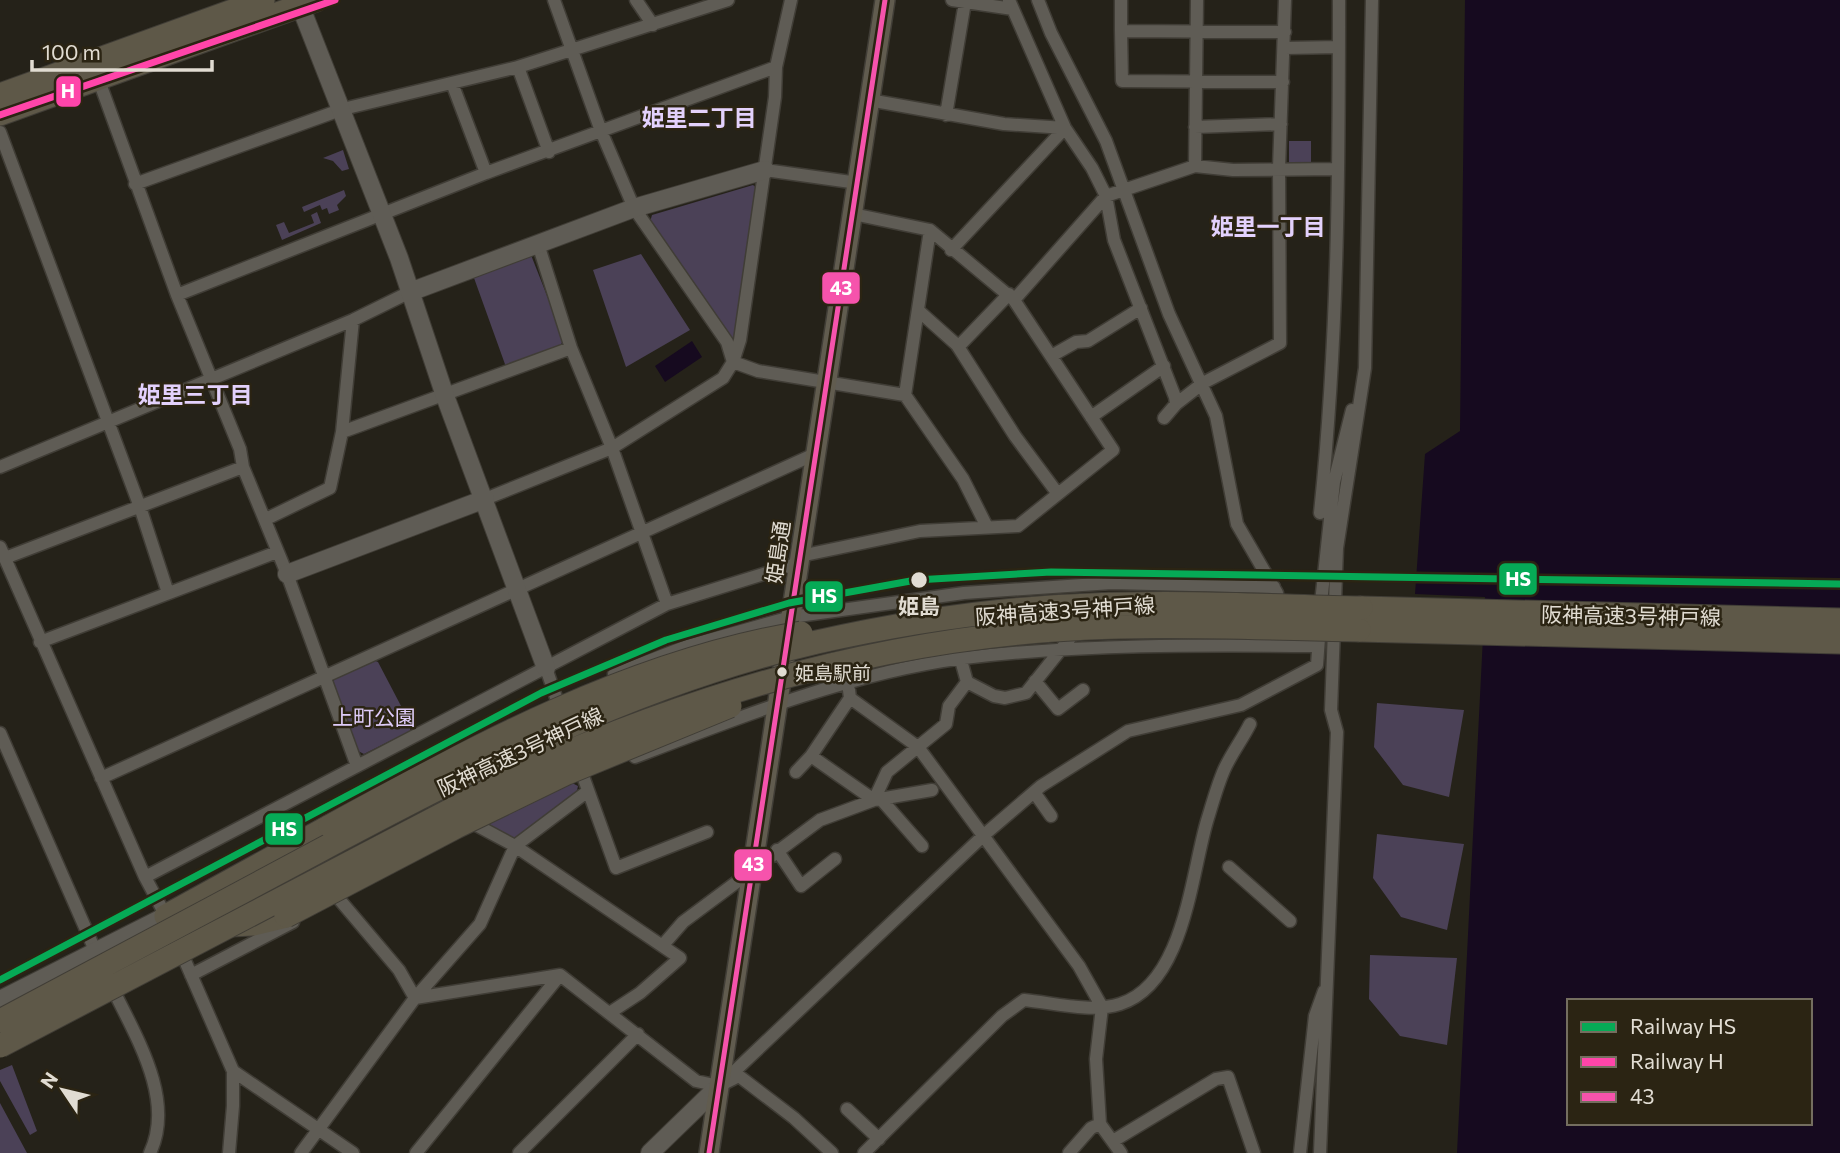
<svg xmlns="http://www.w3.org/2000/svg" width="1840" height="1153" font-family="Commissioner,'Noto Sans JP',sans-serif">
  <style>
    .green { fill: #4b4157 }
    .water { fill: #160a1f; fill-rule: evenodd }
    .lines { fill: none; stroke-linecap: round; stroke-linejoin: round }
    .street-casing { stroke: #403d36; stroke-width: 15 }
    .secondary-casing { stroke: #403d36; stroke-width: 20 }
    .primary-casing { stroke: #403d36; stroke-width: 22 }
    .highway-casing { stroke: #403d36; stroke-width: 25 }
    .street { stroke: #5f5c55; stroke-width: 12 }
    .secondary { stroke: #5f5c55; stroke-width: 18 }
    .primary { stroke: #615c4f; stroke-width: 19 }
    .highway { stroke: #5e5848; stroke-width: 23 }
    .highway-bridge-casing { stroke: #403d36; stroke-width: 25; stroke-linecap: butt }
    .highway-bridge { stroke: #5e5848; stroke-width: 23 }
    .bus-1-casing { stroke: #2b2413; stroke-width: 10 }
    .bus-1 { stroke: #f653ac; stroke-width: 5 }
    .rail-1-casing { stroke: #2b2413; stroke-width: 12 }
    .rail-2-casing { stroke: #2b2413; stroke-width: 12 }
    .rail-1 { stroke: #06aa56; stroke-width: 7 }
    .rail-2 { stroke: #ff45a9; stroke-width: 7 }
    .stop-dot { fill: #e1dcd2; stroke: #2b2413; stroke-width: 2.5 }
    .labels { text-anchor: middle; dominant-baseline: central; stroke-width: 5; stroke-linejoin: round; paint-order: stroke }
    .bus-label { font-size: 19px; fill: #e1dcd2; stroke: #2b2413; text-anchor: start }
    .street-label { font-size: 21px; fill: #e1dcd2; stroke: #2b2413 }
    .stop-label { font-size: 21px; font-weight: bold; fill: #e1dcd2; stroke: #2b2413 }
    .park-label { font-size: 21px; fill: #dfccf9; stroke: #2b2413 }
    .neighbourhood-label { font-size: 23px; font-weight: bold; fill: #e3d1fc; stroke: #2b2413 }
    .line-badge { stroke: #2b2413; stroke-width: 2.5 }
    .badge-label { font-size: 19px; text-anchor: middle; font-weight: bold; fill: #fff }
  </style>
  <rect width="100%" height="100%" fill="#252219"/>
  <path class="green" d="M 1289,141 L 1311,141 L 1311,163 L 1289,163 Z
    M 343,150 L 349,169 L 342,171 L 333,161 L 323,158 Z
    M 753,185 L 758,189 L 735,340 L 729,341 L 650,222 L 652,215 Z
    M 344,190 L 346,196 L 337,205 L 339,210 L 329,214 L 327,208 L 322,210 L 320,205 L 304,212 L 302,207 Z
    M 317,212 L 321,223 L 282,240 L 276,225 L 284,222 L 289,233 L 314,223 L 311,215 Z
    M 641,254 L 690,330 L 626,367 L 593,270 Z
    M 531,255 L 564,339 L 559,348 L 506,367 L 474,278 Z
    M 373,660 L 378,662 L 411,725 L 410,731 L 364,754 L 358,751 L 331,687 L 335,677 Z
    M 1377,703 L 1464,710 L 1449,797 L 1403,785 L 1374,747 Z
    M 572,783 L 578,786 L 576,795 L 514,841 L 487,826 L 486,822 Z
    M 1377,834 L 1464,844 L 1447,930 L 1401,917 L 1373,878 Z
    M 1370,955 L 1457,958 L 1447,1045 L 1400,1036 L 1369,999 Z
    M 12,1065 L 37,1131 L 30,1135 L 0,1081 L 0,1070 Z
    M 0,1103 L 27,1153 L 0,1153 Z"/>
  <path class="water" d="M 1465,0 L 1840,0 L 1840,1153 L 1457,1153 L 1485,597 L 1415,594 L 1425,454 L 1460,431 ZM 1569,1001 L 1810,1001 L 1810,1123 L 1569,1123 Z
    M 692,341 L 702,357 L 665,382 L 655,366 Z"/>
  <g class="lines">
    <g class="street-casing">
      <path id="street" d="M 554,0 L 601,131 L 634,208 L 727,342 L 733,362
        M 636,0 L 653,25
        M 952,0 L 1013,9
        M 1009,0 L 1065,128 L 1092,168 L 1106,196 L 1114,240 L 1175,397 L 1176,404 L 1164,418
        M 1038,0 L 1051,33 L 1106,141 L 1169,314 L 1216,416 L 1237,524 L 1277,593
        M 1121,0 L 1121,31 L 1285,32
        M 1121,31 L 1122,81 L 1283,82
        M 1285,48 L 1339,47
        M 518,67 L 549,152
        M 98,78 L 177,295 L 240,449 L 243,467 L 287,574 L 357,766
        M 452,83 L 486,173
        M 869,100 L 1004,124 L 1065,128
        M 946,115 L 965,2
        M 1195,127 L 1281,124
        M 0,132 L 140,507 L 168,593
        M 1195,166 L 1197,0
        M 765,170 L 858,183
        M 135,184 L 343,109 L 518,67 L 728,0
        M 853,214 L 930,230 L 905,395 L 963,479 L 986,525
        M 538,244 L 571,348 L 612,448 L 667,604
        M 951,250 L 1065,128
        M 177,295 L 486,173 L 776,67
        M 1014,300 L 1106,196 L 1195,166 L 1233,170 L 1337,169
        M 920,312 L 957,345 L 1015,436 L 1058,494
        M 958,347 L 1009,294
        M 1053,355 L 1076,342 L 1088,341 L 1141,308
        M 733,362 L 758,371 L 905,395
        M 1176,404 L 1203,383 L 1280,343 L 1279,168 L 1285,0
        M 1091,417 L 1164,366
        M 342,432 L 571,348
        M 0,467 L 353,320 L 410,292
        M 485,499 L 612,448 L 723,378 L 733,362 L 740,340 L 775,97 L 776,67 L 791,0
        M 1320,513 C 1338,343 1339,171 1339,0
        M 266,519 L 330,488 L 342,432 L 353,320
        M 0,547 L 145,877 L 168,920
        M 800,556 L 920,531 L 1018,526 L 1113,450 L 1014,300 L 930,230
        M 5,558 L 243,467
        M 1320,612 L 1334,482 L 1352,410
        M 40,642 L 277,552
        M 546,668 L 561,712
        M 614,674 L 687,646 L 791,617 L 964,593 L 1112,583 L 1274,587
        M 1035,681 L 1058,709 L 1083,690
        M 967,682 L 994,696 L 1005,698 L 1026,693 L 1078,628
        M 850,698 L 918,747 L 1079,966 L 1102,1007 L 1096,1059 L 1100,1124 L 1121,1153
        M 0,733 L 98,957
        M 811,756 L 874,800 L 887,772 L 946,724 L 949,706 L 967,682 L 959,653
        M 635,757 C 739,717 854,672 964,658 C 1081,644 1201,645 1318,646
        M 579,765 L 616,868 L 707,832
        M 796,772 L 811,756 L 850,698 L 849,690
        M 101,778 L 815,454
        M 1034,792 L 1051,816
        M 880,798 L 922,846
        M 476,825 L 515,846 L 680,958 L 640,993 L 611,1012
        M 777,850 L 801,886 L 835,859
        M 1229,867 L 1290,921
        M 145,877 L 667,604 L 799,563
        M 339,899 L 399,970 L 415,998 L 480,924 L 515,846 L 588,791
        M 663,945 L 683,922 L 820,820 L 874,800 L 932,790
        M 179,947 L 233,1071 L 233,1106 L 229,1153
        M 191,975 L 293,922
        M 110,983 C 134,1034 176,1098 150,1153
        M 233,1071 L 353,1153
        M 719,1086 L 984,835 L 1041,786 L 1128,731 L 1241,705 L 1317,665 L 1319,638
        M 847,1109 L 879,1139
        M 1113,1141 L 1216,1079 L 1228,1077 L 1254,1153
        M 301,1153 L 415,998 L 560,975 L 696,1081 L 719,1086 L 739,1076 L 794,1118 L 832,1153
        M 416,1153 L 560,975
        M 519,1153 L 638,1034
        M 864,1153 L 1002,1016 L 1024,1000 C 1054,1003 1092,1013 1120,1004 C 1184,984 1191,875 1207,821 C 1212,805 1217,786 1224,770 C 1231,754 1242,740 1250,724
        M 1069,1153 L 1091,1128 L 1100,1124
        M 1300,1153 L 1315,1016 L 1324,991
        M 1320,1153 L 1337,732 L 1331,710 L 1337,548 L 1365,368 L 1372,0"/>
    </g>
    <g class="secondary-casing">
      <path id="secondary" d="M 298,0 L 399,258 L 445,396 L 546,668
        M 410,292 L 634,208 L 765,170
        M 287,574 L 485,499
        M 0,1000 L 166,916
        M 650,1153 L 719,1086"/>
    </g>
    <g class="primary-casing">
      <path id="primary" d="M 709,1153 L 885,0"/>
    </g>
    <g class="highway-casing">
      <path id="highway" d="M 0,95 L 263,0
        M 0,114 L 316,0
        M 1361,608 L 1840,620
        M 1359,630 L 1840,642
        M 166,916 L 330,826
        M 231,925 L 253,924 L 286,916"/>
    </g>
    <use href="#street" class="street"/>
    <use href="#secondary" class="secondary"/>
    <use href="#primary" class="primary"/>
    <use href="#highway" class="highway"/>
    <g class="highway-bridge-casing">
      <path id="highway-bridge" d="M 330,826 C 477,745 633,661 801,633
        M 286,916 L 456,827 L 567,773 L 730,706
        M 0,1021 C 105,966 210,909 315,853 C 475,767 639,683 817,642 C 906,622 1000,608 1091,605 C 1181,601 1271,606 1361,608
        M 0,1046 L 531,768 C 686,699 849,650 1019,633 C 1132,622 1246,628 1359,630"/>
    </g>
    <use href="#highway-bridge" class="highway-bridge"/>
    <g class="bus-1-casing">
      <path id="bus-1" d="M 709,1153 L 885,0"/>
    </g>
    <use href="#bus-1" class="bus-1"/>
    <g class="rail-1-casing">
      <path id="rail-1" d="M 0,980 L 541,693 L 666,640 L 789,603 L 916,580 L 1051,572 L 1840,584"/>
    </g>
    <g class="rail-2-casing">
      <path id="rail-2" d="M 0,115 L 335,0"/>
    </g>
    <use href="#rail-1" class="rail-1"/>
    <use href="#rail-2" class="rail-2"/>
  </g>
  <g class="stop-dot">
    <circle cx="919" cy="580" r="9"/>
    <circle cx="782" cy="672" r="6"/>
  </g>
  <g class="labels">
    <g class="bus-label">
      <text x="795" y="672">姫島駅前</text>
    </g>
    <g class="street-label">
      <text transform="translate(777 552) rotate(-82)">姫島通</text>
      <text transform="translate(1065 610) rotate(-4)">阪神高速3号神戸線</text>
      <text transform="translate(1631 615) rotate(1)">阪神高速3号神戸線</text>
      <text transform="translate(520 751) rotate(-25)">阪神高速3号神戸線</text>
    </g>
    <g class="stop-label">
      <text x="919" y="605">姫島</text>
    </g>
    <g class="park-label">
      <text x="374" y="716">上町公園</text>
    </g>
    <g class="neighbourhood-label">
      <text x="699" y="117">姫里二丁目</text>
      <text x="1268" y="226">姫里一丁目</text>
      <text x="195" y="394">姫里三丁目</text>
    </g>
  </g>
  <g class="line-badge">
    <rect x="55" y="75" width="27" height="33" rx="7" fill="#ff45a9"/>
    <rect x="821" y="271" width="40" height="34" rx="7" fill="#f653ac"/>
    <rect x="1498" y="562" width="40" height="34" rx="7" fill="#06aa56"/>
    <rect x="804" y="580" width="40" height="33" rx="7" fill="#06aa56"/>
    <rect x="264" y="812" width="40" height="34" rx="7" fill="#06aa56"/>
    <rect x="733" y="848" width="40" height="34" rx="7" fill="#f653ac"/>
  </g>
  <g class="badge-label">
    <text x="68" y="98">H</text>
    <text x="841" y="295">43</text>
    <text x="1518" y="586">HS</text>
    <text x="824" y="603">HS</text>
    <text x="284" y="836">HS</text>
    <text x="753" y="871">43</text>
  </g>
  <rect x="1567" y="999" width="245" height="126" fill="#2b2413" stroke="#746e5f" stroke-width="2"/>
  <rect x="1581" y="1022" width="35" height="10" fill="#06aa56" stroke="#746e5f" stroke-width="2"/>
  <text x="1630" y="1034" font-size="21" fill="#e1dcd2">Railway HS</text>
  <rect x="1581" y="1057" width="35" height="10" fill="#ff45a9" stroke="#746e5f" stroke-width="2"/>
  <text x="1630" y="1069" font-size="21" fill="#e1dcd2">Railway H</text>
  <rect x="1581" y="1092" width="35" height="10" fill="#f653ac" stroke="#746e5f" stroke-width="2"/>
  <text x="1630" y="1104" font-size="21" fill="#e1dcd2">43</text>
  <g transform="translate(63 1090) rotate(305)" stroke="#2b2413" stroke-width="5" paint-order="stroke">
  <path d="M0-5L12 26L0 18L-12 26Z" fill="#e1dcd2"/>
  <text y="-10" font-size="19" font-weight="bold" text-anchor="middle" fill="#e1dcd2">N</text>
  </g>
  <path d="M32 60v10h180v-10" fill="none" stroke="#e1dcd2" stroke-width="3.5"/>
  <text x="42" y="60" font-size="21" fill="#e1dcd2" stroke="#2b2413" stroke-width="5" paint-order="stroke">100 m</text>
</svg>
